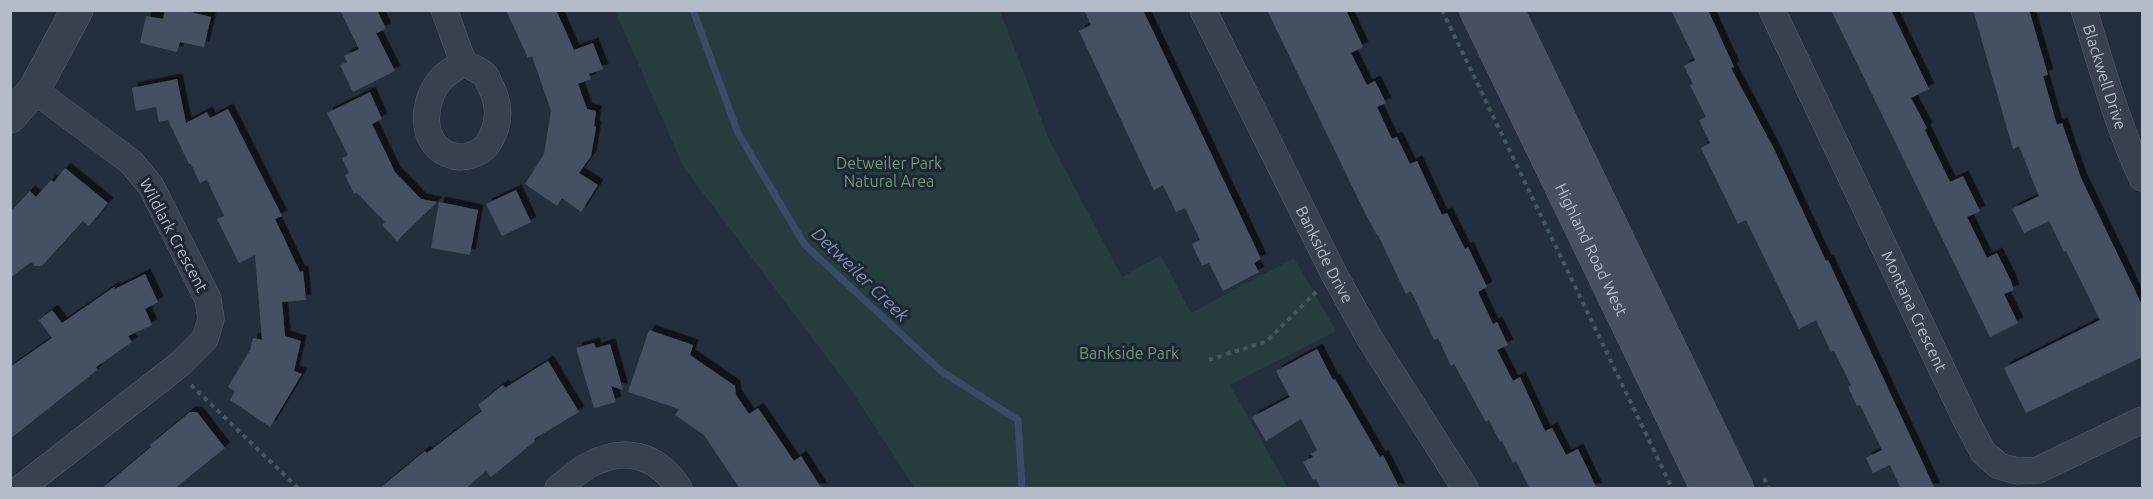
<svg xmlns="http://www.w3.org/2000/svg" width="2153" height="499" font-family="Ubuntu,sans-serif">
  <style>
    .green { fill: #263c3f }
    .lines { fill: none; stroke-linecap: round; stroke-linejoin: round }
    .stream { stroke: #394c67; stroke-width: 7 }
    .building { fill: #455162; filter: url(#shadow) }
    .minor-casing { stroke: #565f6c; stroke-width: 27 }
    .tertiary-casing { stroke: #565f6c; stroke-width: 33 }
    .secondary-casing { stroke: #565f6c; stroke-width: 34 }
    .path { stroke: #44595c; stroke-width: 4; stroke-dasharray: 4.5 4.5; stroke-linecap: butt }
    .minor { stroke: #38414e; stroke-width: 26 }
    .tertiary { stroke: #38414e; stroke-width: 32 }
    .secondary { stroke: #465061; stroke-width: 33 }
    .labels { text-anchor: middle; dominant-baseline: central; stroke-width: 6; stroke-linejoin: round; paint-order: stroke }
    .street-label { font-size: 16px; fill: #b4bcc9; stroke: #1d2633 }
    .park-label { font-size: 16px; fill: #6b9a76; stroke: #1d2633 }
    .water-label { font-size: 18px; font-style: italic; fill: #7c92b1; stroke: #1d2633 }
  </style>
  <defs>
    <filter id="shadow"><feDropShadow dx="5.5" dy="-5.5" stdDeviation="0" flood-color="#0009"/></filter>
  </defs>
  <rect width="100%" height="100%" fill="#242f3e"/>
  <path class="green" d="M 615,11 L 1000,11 L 1049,139 L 1122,277 L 1161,255 L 1191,313 L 1294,258 L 1336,331 L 1230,385 L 1288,488 L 915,488 L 849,387 L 684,168 Z"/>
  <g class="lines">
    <path class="stream" d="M 693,10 L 738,133 L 805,245 L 941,371 L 1018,420 L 1022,488"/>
  </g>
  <path class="building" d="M 165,10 L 182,10 L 211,17 L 204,47 L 180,42 L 177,52 L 140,43 L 146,16 L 163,19 Z
    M 340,10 L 377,10 L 386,29 L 376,33 L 395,71 L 353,92 L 340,65 L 347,62 L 344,56 L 359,49 Z
    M 506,10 L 556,10 L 574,50 L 593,43 L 603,69 L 589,74 L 591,79 L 578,84 L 587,109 L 596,111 L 594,126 L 596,127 L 591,156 L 579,173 L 598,185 L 581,212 L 562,198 L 557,206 L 525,184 L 544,154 L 551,111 L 532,56 L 528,58 Z
    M 1084,10 L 1143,10 L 1261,259 L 1254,263 L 1259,272 L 1223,291 L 1209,263 L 1202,266 L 1192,244 L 1200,240 L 1185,208 L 1176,212 L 1163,185 L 1154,190 L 1079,31 L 1091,25 Z
    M 1267,10 L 1346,10 L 1363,47 L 1351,53 L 1367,85 L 1375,81 L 1386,103 L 1377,107 L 1392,139 L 1397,137 L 1410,164 L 1417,161 L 1442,215 L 1447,213 L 1465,249 L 1468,247 L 1487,287 L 1478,292 L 1493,324 L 1497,322 L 1508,345 L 1497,350 L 1513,381 L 1520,377 L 1545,431 L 1552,428 L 1566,455 L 1578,449 L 1597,489 L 1530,489 L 1516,461 L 1513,463 L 1502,441 L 1500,442 L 1489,420 L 1486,422 L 1454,364 L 1451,366 L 1438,338 L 1434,340 L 1411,291 L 1406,294 L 1378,235 L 1377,235 L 1365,213 Z
    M 1671,10 L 1708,10 L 1734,67 L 1731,68 L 1774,149 L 1826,261 L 1828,260 L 1935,489 L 1901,489 L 1890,465 L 1873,473 L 1866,458 L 1882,450 L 1860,405 L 1857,406 L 1848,387 L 1851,385 L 1834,351 L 1831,352 L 1816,320 L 1799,329 L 1746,220 L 1738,224 L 1701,148 L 1710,143 L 1699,120 L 1706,117 L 1690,85 L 1693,84 L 1684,66 L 1695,60 Z
    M 1831,10 L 1891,10 L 1929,89 L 1911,98 L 1927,128 L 1925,130 L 1950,182 L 1963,176 L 1980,211 L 1967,217 L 1987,258 L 1997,253 L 2011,281 L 2014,290 L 2004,294 L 2018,323 L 1990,337 Z
    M 1973,10 L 2029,10 L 2048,75 L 2043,76 L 2057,125 L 2062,123 L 2081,178 L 2142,305 L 2142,357 L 2026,413 L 2004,368 L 2100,320 L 2066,251 L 2064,252 L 2049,221 L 2024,233 L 2012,209 L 2039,196 L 2019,146 L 2013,149 Z
    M 177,79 L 186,123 L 207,112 L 210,118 L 228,109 L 282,216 L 275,219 L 300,272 L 303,271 L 306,300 L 282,302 L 285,336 L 301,341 L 294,371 L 302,374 L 270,427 L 230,400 L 235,391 L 228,387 L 250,350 L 253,338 L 262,340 L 255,255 L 239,263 L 217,219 L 224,216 L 207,180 L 200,183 L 191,164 L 189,164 L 168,120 L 159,122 L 156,107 L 136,111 L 132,88 Z
    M 370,92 L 382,119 L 372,124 L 395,172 L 421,199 L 437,202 L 397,241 L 382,225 L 385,222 L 357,193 L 354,194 L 345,175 L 349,173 L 342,158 L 348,155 L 327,113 Z
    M 65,168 L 108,203 L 89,226 L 83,221 L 42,266 L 35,266 L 31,262 L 10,278 L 10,212 L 30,191 L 36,197 L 51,180 L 54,182 Z
    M 516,190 L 531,222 L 502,236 L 486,204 Z
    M 439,202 L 478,210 L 470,255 L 431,248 Z
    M 145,274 L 158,302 L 145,309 L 152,325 L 128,336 L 132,342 L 96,367 L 97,370 L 10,439 L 10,367 L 52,338 L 39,320 L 52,310 L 62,323 L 114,287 L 115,289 Z
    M 649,330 L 693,345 L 690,355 L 735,386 L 736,395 L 749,414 L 758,408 L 794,461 L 801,456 L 822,489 L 740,489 L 704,435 L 675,415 L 679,409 L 628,392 Z
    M 594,343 L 596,348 L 610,344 L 623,390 L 611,386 L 616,402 L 594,408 L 576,348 Z
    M 1317,349 L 1333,380 L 1335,379 L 1380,457 L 1383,455 L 1400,489 L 1321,489 L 1316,479 L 1313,480 L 1303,462 L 1313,457 L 1311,454 L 1317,450 L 1301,419 L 1266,441 L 1252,417 L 1290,397 L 1276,371 Z
    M 548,361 L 579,412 L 534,439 L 535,441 L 491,477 L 486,471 L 465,489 L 379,489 L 425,451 L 427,453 L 482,411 L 478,405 L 503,385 L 505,388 Z
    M 190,412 L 197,412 L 225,448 L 174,489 L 101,489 L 151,447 L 150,445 Z"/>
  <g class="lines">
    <g class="minor-casing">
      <g id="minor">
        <path d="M 444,10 C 449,21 459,54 464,62 C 469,67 478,69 484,74 C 487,76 488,81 490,85 C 501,106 500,126 487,145 C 480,154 464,159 454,156 C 418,148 421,100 442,78 C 448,72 457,67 464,62"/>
        <path id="s1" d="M 1203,10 L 1334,274 L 1370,339 L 1465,488"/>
        <path id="s2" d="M 1772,10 L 1967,422 L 1983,452 L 1999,466 L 2017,471 L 2038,470 L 2142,420"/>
        <path id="s3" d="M 2084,10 C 2102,67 2117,124 2142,178"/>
        <path d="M 21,488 L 180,364 L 205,339 L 211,319 L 208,299 L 151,186 L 131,162 L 34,90"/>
        <path d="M 558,488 C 568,481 578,471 589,465 C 625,446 656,454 679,488"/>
      </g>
    </g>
    <g class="tertiary-casing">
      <path id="tertiary" d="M 10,117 L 34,90 L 77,10"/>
    </g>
    <g class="secondary-casing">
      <g id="secondary">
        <path id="s4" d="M 1476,10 L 1707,488"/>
        <path d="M 1507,10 L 1737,488"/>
      </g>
    </g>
    <path class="path" d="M 1442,10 L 1672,488
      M 1209,360 L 1267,341 L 1317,291
      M 191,385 L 298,488
      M 1764,478 L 1769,488"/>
    <use href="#minor" class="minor"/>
    <use href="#tertiary" class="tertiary"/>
    <use href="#secondary" class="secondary"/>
  </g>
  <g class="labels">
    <g class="street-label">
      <text stroke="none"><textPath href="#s3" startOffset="70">Blackwell Drive</textPath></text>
      <text transform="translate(174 235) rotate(62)">Wildlark Crescent</text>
      <text stroke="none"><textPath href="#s4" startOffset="266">Highland Road West</textPath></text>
      <text stroke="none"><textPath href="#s1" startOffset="273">Bankside Drive</textPath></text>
      <text stroke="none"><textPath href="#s2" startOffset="333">Montana Crescent</textPath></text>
    </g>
    <g class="park-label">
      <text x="889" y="163">Detweiler Park<tspan x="889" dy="18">Natural Area</tspan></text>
      <text x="1129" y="353">Bankside Park</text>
    </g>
    <g class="water-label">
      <text transform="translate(861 274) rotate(44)">Detweiler Creek</text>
    </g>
  </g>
  <rect width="2153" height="499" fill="none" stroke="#b4bcc9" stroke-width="24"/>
</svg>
